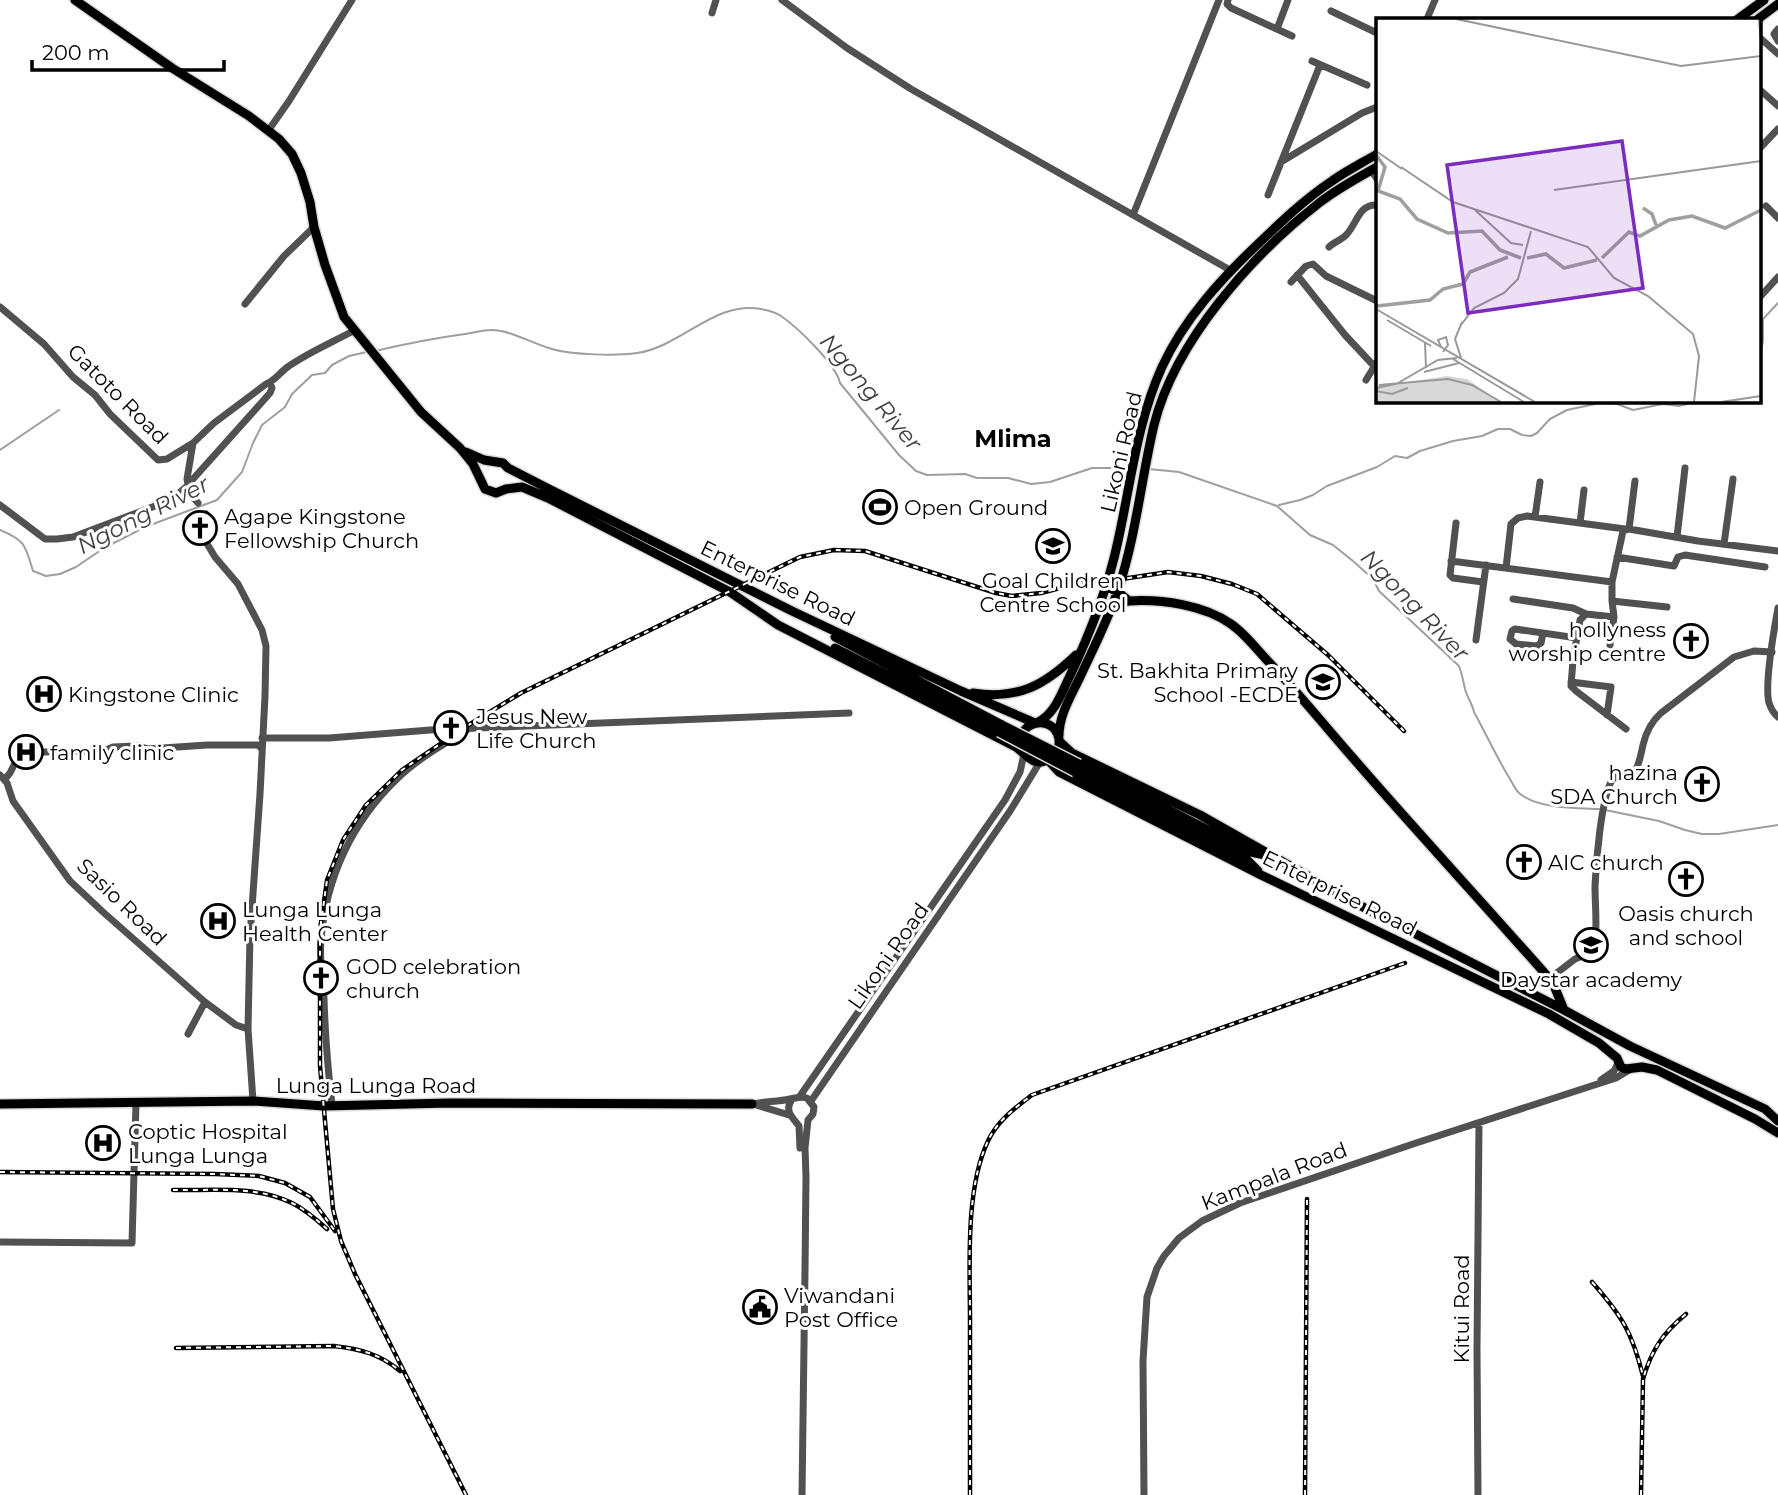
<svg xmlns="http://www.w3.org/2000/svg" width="1778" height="1495" font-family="Montserrat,sans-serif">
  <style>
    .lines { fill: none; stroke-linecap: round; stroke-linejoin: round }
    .stream { stroke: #9f9f9f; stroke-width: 2 }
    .major-casing { stroke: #dbdbdb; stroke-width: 12 }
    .minor { stroke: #515151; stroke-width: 7 }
    .major { stroke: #000; stroke-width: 9 }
    .rail-casing { stroke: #000; stroke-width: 4.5 }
    .rail { stroke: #fff; stroke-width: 2; stroke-dasharray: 5; stroke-linecap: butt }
    .major-bridge-casing { stroke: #dbdbdb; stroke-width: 12; stroke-linecap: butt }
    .major-bridge { stroke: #000; stroke-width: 9 }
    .labels { text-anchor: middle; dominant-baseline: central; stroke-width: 6; stroke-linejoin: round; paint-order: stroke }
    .street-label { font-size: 21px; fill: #000; stroke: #fff }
    .poi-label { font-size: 21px; fill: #000; stroke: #fff; text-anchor: start }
    .water-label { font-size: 23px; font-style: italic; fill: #404040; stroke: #fff }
    .quarter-label { font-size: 24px; font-weight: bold; fill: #000; stroke: #fff }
    .inset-river { fill: none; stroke: #9f9f9f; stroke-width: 3.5 }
    .inset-road { fill: none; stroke: #999; stroke-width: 2 }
    .view { fill: #7b2cbf; fill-opacity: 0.15; stroke: #7b2cbf; stroke-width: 3.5 }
    .inset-edge { fill: none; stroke: #000; stroke-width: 3.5 }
  </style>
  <rect width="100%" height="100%" fill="#fff"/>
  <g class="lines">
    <path class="stream" d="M 375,351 C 405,344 435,338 465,334 C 473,333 483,330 491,330 C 511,330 533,344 552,349 C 572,355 617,356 637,353 C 681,347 715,300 761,309 C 767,310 775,312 781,316 C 797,327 836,364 840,383 L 899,455 L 916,471 L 927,475 L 965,474 L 977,478 L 1008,478 L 1031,484 L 1050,482 L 1092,468 L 1129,468
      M 1759,361 L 1763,341 L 1763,319 L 1778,303
      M 0,450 L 59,410
      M 1149,469 L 1179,472 L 1277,506 L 1310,535 L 1333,545 L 1353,561 L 1373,579 L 1379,591 L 1459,666 C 1462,674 1463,680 1465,689 C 1467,697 1472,703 1474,712 C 1486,734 1497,758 1510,779 C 1513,784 1515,789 1519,793 C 1538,809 1575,808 1599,809
      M 1279,505 L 1300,500 L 1313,495 L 1327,486 L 1377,467 L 1395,456 L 1407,458 L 1420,451 L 1453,441 L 1482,436 L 1498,429 L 1510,429 L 1522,435 L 1531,436 L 1537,433 L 1550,419 L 1567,410 L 1600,403 L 1617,404 L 1633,410 L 1663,404 L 1679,406 L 1691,403 L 1694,401
      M 0,530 C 26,541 25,545 33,571 L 46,576 L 60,574 L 76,567 L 104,548 L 145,527 L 217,500 L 242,472 L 253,443 L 262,425 L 285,407 L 292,394 L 312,375 L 325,373 L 332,365 L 349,356 L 367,352
      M 1605,810 L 1659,821 L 1685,830 L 1702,834 L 1719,834 L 1778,825"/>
    <g class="major-casing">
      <path id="major" d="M 75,0 L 172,68 L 249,116 L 279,139 L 292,154 L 301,173 L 310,202 L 314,227 L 325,265 L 344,317 L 421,412 L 460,448 L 473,464 L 485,489 L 496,493 L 506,489 L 522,487 L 548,498 L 730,592 L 778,625 L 1016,747 C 1022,751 1027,758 1034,761 C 1047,765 1061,753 1059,739 C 1054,711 1010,722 1023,752
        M 1738,19 L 1764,0
        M 1758,19 L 1778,4
        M 466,452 L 484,460 L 503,463 L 508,468 L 547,488 L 792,611 L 961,691 L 1035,723
        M 1105,586 L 1118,592 L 1129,601 L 1111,606
        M 1129,601 C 1162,599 1204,605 1231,624 C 1244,633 1255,647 1265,658 C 1296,690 1324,725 1353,758 C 1417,832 1484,904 1548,977 L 1555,988 L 1564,1010
        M 835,637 L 1002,725
        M 835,648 L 999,732
        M 973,693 C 1018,700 1045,685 1076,655
        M 1038,722 C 1054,715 1061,694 1068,680 C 1089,636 1108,589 1118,541 C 1131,482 1137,422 1162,367 C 1184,319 1221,279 1259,243 C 1282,221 1305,199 1332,181 C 1346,171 1362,163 1377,154
        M 1059,736 C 1059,715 1071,696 1080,677 C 1093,649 1108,620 1118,590 C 1136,536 1141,480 1154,425 C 1175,341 1252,255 1319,203 C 1337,189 1357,178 1377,167
        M 1059,741 L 1072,753 L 1200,815 L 1361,906 L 1564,1010 L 1630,1046 L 1765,1109 L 1778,1121
        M 1048,760 L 1059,772 L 1261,875 L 1549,1014 L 1599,1043 L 1617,1058 L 1621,1067 L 1626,1069 L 1642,1067 L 1657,1070 L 1755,1119 L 1778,1133
        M 1079,764 L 1251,852 L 1265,855
        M 1075,772 L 1247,860 L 1258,871
        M 0,1104 L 253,1101 L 324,1106 L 449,1103 L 752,1104"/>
    </g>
    <path class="minor" d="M 782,0 L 847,48 L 911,89 L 1230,270
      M 1228,0 L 1227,4 L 1231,8 L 1292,36
      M 1331,11 L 1377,33
      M 712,13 L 716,0
      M 1427,19 L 1435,0
      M 1277,29 L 1288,0
      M 1778,29 L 1774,34 L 1778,41
      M 1759,37 L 1778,54
      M 1312,61 L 1367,85
      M 1759,89 L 1778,106
      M 268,131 L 289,101 L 352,0
      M 1759,149 L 1778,129
      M 1281,162 L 1362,113 L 1377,107
      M 1371,170 L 1377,179
      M 1268,195 L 1320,65
      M 1766,206 L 1778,218
      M 1133,215 L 1219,0
      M 1329,247 C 1334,242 1342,240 1347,234 C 1357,223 1359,204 1377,205
      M 1297,275 L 1345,335 L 1374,366
      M 1291,282 L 1306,266 L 1313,264 L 1326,276 L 1377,301
      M 1759,298 L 1778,277
      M 245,304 L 284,256 L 314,227
      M 0,307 L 44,344 L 73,377 L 95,395 L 110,414 L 158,460 L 167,459 L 193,443 L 214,423 L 266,384 C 275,381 280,372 289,366 C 309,352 333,342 355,330
      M 1366,380 L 1377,362
      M 188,484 L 187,479 L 193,443
      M 185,488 L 198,503
      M 0,505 L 45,539 L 57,539 L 73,537 L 171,500 L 185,488 L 270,393 L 272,388 L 270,383
      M 206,514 L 196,523 L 197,527 L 215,557 L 238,584 L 262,630 L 266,646 L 265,696 L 260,794 L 250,936 L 248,1029 L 253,1101
      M 1535,517 L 1540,482
      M 1456,523 L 1450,575 L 1453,578 L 1483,582
      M 1580,523 L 1584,490
      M 1629,529 L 1635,481
      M 1677,537 L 1685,468
      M 1724,544 L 1733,479
      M 1617,557 L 1674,566 L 1678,557 L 1685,555 L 1765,567
      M 1451,561 L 1612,582
      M 1506,568 L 1511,524 L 1518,518 L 1527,516 L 1625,529
      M 1513,599 L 1573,608 L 1586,614 L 1614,617
      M 1612,601 L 1667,607
      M 1778,608 C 1774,630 1764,683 1769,703 C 1771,709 1773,713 1778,717
      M 1586,614 L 1580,620 L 1573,660 L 1571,686 L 1576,691 L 1626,729
      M 1543,633 L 1541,643 L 1537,646 L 1516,644 L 1510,639 L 1512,631 L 1515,629 L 1577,638
      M 1476,640 L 1486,565
      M 1610,645 L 1614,617 L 1612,601 L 1612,582 L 1623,531 L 1629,529 L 1698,541 L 1778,551
      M 1571,682 L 1611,687 L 1607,715
      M 262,738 L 329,738 L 430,730 L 849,713
      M 0,775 L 7,783 L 13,801 L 70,881 L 103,912 L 205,1002 L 236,1025 L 248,1029
      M 5,779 L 10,773 L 18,757 L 44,752 L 96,751 L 106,750 L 113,747 L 136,746 L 148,749 L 207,745 L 258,745 L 261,748
      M 1549,979 L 1575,959 L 1594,951 C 1598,930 1595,908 1595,886 C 1596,863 1601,799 1612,780 C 1618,772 1630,779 1635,771 C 1640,763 1641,753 1643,745 C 1646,732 1652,721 1661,713 L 1734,657 L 1754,651 L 1772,652
      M 188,1034 L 205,1002
      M 1601,1080 L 1614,1071 L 1618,1063
      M 800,1096 L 1005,800 L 1020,772 L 1024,754
      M 792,1099 C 784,1111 792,1117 799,1126 L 800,1148
      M 811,1101 L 1010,811 L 1040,762
      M 752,1104 C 765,1101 777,1102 790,1099 C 797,1098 800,1096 807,1098 L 814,1107 L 813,1114 L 808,1120 L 805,1148 L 806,1177 L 805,1270 L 802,1495
      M 753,1104 L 789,1115
      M 332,1105 C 328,1070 325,1034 324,998 C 323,979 319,959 321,940 C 326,878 352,822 397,779 C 417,759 443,745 467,730
      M 0,1242 L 132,1243 L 136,1103
      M 1144,1495 L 1143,1361 L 1147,1297 L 1157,1268 L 1164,1256 L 1179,1238 L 1202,1221 L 1240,1203 L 1413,1144 L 1616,1078 L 1631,1069
      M 1478,1495 L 1477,1350 L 1479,1123"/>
    <use href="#major" class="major"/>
    <g class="rail-casing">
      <path id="rail" d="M 0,1172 L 215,1174 L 259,1176 L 285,1183 L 310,1197 L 335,1231
        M 173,1190 C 211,1191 256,1185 292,1203 C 304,1209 316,1219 327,1229
        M 1592,1282 C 1622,1316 1632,1332 1643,1376
        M 176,1348 L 334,1346 C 360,1349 380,1354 400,1371
        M 466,1495 L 355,1274 L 341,1241 L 333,1209 L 320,1066 L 320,930 L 327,880 L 343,840 L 366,805 L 402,770 L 462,729 L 521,693 L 800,557 L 834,550 L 865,551 L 996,593 L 1012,596 L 1041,593 L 1079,583 L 1122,579 L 1168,572 L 1201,576 L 1232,584 L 1257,594 L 1328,655 L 1404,731
        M 970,1495 C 970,1436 970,1378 970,1319 C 970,1266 965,1189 988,1141 C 997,1121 1015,1108 1032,1095 L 1405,963
        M 1305,1495 L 1307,1199
        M 1641,1495 L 1643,1379 C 1652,1349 1663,1333 1686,1314"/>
    </g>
    <use href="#rail" class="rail"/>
    <g class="major-bridge-casing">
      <path id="major-bridge" d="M 1002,725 L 1079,764
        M 999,732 L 1075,772"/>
    </g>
    <use href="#major-bridge" class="major-bridge"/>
  </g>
  <defs>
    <g id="stadium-ring" transform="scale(1.75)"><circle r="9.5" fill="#fff" stroke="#000" stroke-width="1.5"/><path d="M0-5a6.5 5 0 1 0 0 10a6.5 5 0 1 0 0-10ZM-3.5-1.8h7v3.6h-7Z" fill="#000"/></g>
    <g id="church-ring" transform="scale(1.75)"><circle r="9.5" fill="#fff" stroke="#000" stroke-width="1.5"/><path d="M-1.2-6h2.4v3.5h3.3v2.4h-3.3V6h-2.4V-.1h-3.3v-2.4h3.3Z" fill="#000"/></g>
    <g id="school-ring" transform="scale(1.75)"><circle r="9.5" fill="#fff" stroke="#000" stroke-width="1.5"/><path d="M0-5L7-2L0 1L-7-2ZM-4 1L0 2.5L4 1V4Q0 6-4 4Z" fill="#000"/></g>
    <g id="hospital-ring" transform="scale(1.75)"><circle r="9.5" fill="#fff" stroke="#000" stroke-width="1.5"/><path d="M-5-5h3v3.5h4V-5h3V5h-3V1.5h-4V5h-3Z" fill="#000"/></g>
    <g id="civic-ring" transform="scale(1.75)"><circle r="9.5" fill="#fff" stroke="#000" stroke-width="1.5"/><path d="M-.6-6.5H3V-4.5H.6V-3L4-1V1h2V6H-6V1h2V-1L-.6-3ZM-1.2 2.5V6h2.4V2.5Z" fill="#000"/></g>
  </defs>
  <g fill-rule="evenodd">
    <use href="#stadium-ring" x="880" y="507"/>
    <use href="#church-ring" x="200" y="528"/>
    <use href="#school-ring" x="1053" y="546"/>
    <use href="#church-ring" x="1691" y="641"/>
    <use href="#school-ring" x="1323" y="682"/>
    <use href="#hospital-ring" x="44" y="694"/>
    <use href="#church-ring" x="451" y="728"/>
    <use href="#hospital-ring" x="26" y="752"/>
    <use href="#church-ring" x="1702" y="784"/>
    <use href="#church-ring" x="1524" y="862"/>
    <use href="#church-ring" x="1686" y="879"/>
    <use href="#hospital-ring" x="218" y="921"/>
    <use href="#school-ring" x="1591" y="945"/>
    <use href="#church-ring" x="321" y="978"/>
    <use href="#hospital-ring" x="103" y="1143"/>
    <use href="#civic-ring" x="760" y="1307"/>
  </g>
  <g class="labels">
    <g class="street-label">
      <text transform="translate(118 394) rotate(45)">Gatoto Road</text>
      <text transform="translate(1121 452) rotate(-77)">Likoni Road</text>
      <text transform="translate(778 583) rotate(26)">Enterprise Road</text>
      <text transform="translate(1340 893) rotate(26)">Enterprise Road</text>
      <text transform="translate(122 902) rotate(44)">Sasio Road</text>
      <text transform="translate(888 956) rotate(-55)">Likoni Road</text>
      <text x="376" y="1085">Lunga Lunga Road</text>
      <text transform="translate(1274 1176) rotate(-21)">Kampala Road</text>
      <text transform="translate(1461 1309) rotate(-90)">Kitui Road</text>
    </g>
    <g class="poi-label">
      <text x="904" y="507">Open Ground</text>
      <text x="224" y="516">Agape Kingstone<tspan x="224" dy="24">Fellowship Church</tspan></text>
      <text x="1053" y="580" text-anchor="middle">Goal Children<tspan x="1053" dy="24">Centre School</tspan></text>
      <text x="1666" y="629" text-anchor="end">hollyness<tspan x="1666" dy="24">worship centre</tspan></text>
      <text x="1298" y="670" text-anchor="end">St. Bakhita Primary<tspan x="1298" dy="24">School -ECDE</tspan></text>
      <text x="68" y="694">Kingstone Clinic</text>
      <text x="476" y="716">Jesus New<tspan x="476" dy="24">Life Church</tspan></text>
      <text x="50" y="752">family clinic</text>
      <text x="1678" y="772" text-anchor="end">hazina<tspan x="1678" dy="24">SDA Church</tspan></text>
      <text x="1548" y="862">AIC church</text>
      <text x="242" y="909">Lunga Lunga<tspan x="242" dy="24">Health Center</tspan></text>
      <text x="1686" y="913" text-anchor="middle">Oasis church<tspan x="1686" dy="24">and school</tspan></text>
      <text x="346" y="966">GOD celebration<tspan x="346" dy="24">church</tspan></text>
      <text x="1591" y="979" text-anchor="middle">Daystar academy</text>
      <text x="128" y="1131">Coptic Hospital<tspan x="128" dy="24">Lunga Lunga</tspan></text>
      <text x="784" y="1295">Viwandani<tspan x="784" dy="24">Post Office</tspan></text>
    </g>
    <g class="water-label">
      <text transform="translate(871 392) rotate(50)">Ngong River</text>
      <text transform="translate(143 515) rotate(-27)">Ngong River</text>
      <text transform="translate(1415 605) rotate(46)">Ngong River</text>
    </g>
    <g class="quarter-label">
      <text x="1013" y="438">Mlima</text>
    </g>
  </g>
  <g transform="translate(1376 18)">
    <rect width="385" height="385" fill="#fff"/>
    <path d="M 71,358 L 91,361 L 124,384 L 0,384 L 0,369 Z" fill="#d8d8d8"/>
    <path class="inset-river" d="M 0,137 L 9,149 L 2,173 L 24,181 L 41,201 L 72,215 L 106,213 L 124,232 L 145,240M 267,190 L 276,196 L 280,207M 151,240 L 170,236 L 188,250 L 221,242M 226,240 L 253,214 L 264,218 L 293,202 L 316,198 L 349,210 L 385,192M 1,288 L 54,282 L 67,271 L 87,266 L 94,254 L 132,239"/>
    <path class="inset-road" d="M 80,1 L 305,48 L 385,38M 383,1 L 385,26M 0,133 L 26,151M 25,149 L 77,184 L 212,229 L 238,260 L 272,278 L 317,316 L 323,338 L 318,384M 178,172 L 385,143M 99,192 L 135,225 L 147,227M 0,291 L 159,384M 11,302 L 55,328M 85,307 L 98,290 L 128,275 L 142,261 L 155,213M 49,325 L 50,350M 65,329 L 62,322 L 70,319 L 72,327 L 67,334M 85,340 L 79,321 L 86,304M 77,341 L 148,384M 48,354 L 83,345M 22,365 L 62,342 L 81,340M 3,367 L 72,361 L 96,367 L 125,384M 0,370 L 24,365M 0,373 L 16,376 L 32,370M 345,384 L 385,378"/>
    <path class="view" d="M 246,123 L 267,270 L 92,295 L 71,147 Z"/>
    <rect width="385" height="385" class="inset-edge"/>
  </g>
  <path d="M32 60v10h192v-10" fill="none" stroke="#000000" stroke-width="3.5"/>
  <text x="42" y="60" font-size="21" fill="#000000" stroke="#ffffff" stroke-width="5" paint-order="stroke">200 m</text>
</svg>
